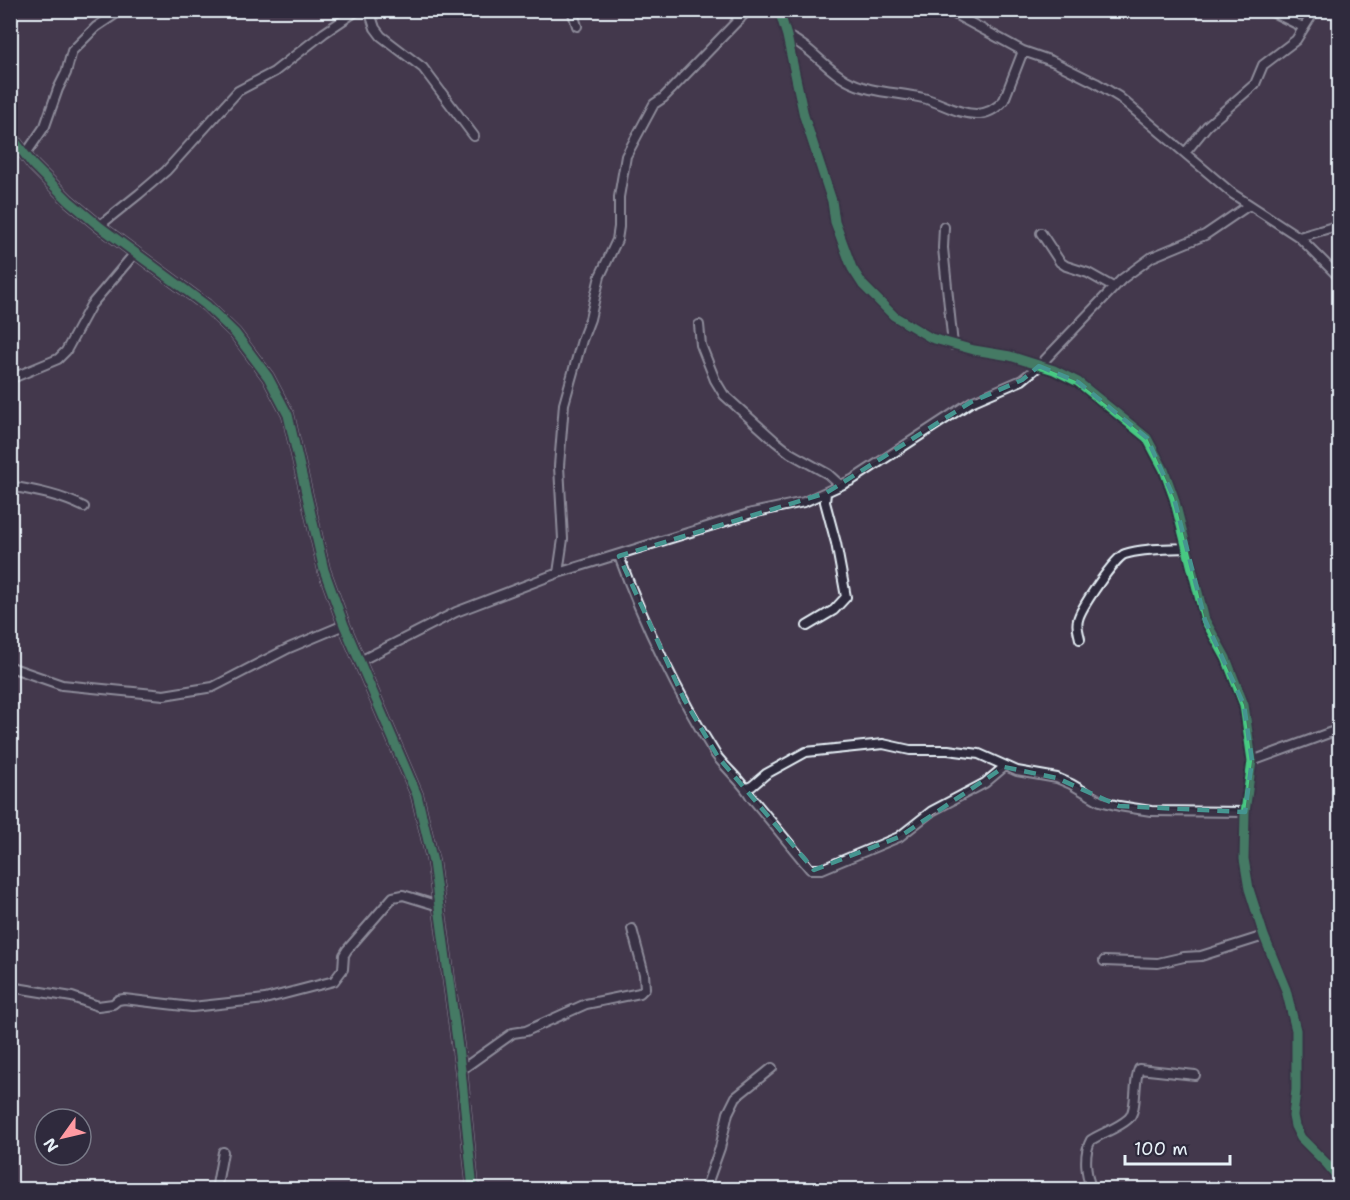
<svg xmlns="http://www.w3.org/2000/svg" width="1350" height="1200" font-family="'Shantell Sans',sans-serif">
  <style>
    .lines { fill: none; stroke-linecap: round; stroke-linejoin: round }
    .minor-casing { stroke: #e8f1f8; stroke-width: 12 }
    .tertiary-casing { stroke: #e8f1f8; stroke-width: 14 }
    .minor { stroke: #2f2a3d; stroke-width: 8 }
    .tertiary { stroke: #2f2a3d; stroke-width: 9 }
    .cycleway-casing { stroke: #2f2a3d; stroke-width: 13 }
    .cycleway { stroke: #46c982; stroke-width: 9 }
    .marked { fill: none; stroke: #459590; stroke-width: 4.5; stroke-dasharray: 12 8; stroke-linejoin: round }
  </style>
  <rect width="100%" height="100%" fill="#43384c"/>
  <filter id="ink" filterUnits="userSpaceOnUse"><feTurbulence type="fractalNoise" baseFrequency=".0167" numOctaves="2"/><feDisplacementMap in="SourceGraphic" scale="12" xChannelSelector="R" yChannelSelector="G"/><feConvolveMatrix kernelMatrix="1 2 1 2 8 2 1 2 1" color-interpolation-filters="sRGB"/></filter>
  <g filter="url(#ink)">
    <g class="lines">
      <g class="minor-casing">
        <path id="minor" d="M 369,10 L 375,28 L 381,36 L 423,68 L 474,136
          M 572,10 L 577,26
          M 730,10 L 740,19
          M 779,10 L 787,36 L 804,116 L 832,201 L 835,222 L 852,268 L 863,285 L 894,316 L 931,338 L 974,350 L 1010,356 L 1054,370 L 1078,382 L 1147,438 L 1164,470 L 1174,498 L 1205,620 L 1226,658 L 1244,705 L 1252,761 L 1245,812 L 1244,859 L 1249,889 L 1264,936 L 1286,990 L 1296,1030 L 1296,1090 L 1293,1116 L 1295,1126 L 1301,1138 L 1326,1163 L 1340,1180
          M 947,10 L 1023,51 L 1052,61 L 1096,83 L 1119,97 L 1233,194 L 1299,237 L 1340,278
          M 1268,10 L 1303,27
          M 787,36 C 811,47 825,68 846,80 C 869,93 898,92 923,98 C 940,102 957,114 976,114 C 987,114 997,108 1004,100 L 1023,51
          M 1185,153 L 1207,126 L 1255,84 L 1263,65 L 1296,40 L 1315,10
          M 25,155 L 45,126 L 58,89 L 66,73 L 72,51 L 96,27 L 114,15
          M 99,226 L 139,194 L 166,171 L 238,91 L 274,72 L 324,33 L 358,10
          M 944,227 L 943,248 L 953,345
          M 1041,233 L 1060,262 L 1066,266 L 1088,273 L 1113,287
          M 1299,237 L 1340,225
          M 699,325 L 701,345 L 715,380 L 724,395 L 775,441 L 790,453 L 828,474 L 840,485
          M 10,379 L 58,359 L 66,351 L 91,305 L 135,253
          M 10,486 C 37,491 60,495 84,507
          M 619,556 C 643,622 678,695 716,755 C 727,770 743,782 751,797 L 810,869 L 822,869 L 899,837 L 932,811 L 985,783 L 1004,767
          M 558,573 L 563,539 L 559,466 L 564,404 L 582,340 L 590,319 L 600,276 L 617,240 L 619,227 L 619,197 L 626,156 L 654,104 L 663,98 L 748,10
          M 807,626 L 834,610 L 846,597 L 836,543 L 825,502 L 826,493
          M 1080,639 C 1079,633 1076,627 1078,620 C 1080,609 1115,557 1125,554 C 1144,548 1166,549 1185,548
          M 360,661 L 456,612 L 558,573 L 752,513 L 804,502 L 852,480 L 971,402 L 1022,380 L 1039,366 L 1122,279 L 1152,257 L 1205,235 L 1249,205
          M 10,667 L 62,685 L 164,695 L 213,687 L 289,648 L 344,625
          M 1252,761 L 1340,729
          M 747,788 L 752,786 L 766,774 L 806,752 L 883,744 L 910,750 L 948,750 L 979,754 L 1017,771 L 1057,778 L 1071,784 L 1100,801 L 1119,806 L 1151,811 L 1245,812
          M 1104,961 L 1158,963 L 1184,957 L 1201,956 L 1264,936
          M 10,987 L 72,997 L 98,1006 L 113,1004 L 118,1000 L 124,999 L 192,1007 L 265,999 L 334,981 L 343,969 L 344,955 L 347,950 L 393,897 L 403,895 L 439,906
          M 461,1070 L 513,1033 L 526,1031 L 586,1004 L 640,993 L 645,988 L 644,974 L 632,929
          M 216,1190 L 223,1152
          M 705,1190 L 720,1148 L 728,1113 L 736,1097 L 772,1068
          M 1092,1190 C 1086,1176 1083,1154 1091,1140 C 1102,1133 1118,1128 1128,1119 C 1138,1111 1133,1082 1139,1069 L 1195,1075"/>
      </g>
      <g class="tertiary-casing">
        <path id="tertiary" d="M 10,135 L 33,165 L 69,201 L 99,226 L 206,305 L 235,333 L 268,377 L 288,415 L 324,570 L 344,625 L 417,795 L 433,862 L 461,1070 L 473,1190"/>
      </g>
      <use href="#minor" class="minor"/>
      <use href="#tertiary" class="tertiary"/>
      <g class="cycleway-casing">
        <path id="cycleway" d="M 779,10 L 787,36 L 804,116 L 832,201 L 835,222 L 852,268 L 863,285 L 894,316 L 931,338 L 974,350 L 1010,356 L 1054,370 L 1078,382 L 1147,438 L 1164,470 L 1174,498 L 1205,620 L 1226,658 L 1244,705 L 1252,761 L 1245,812 L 1244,859 L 1249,889 L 1264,936 L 1286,990 L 1296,1030 L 1296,1090 L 1293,1116 L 1295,1126 L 1301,1138 L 1326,1163 L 1340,1180
          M 10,135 L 33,165 L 69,201 L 99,226 L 206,305 L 235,333 L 268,377 L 288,415 L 324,570 L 344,625 L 417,795 L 433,862 L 461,1070 L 473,1190"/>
      </g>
      <use href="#cycleway" class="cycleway"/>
    </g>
  </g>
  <path d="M0 0H1350V1200H0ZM 1039,366 L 1078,382 L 1147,438 L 1174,498 L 1205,620 L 1244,705 L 1252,761 L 1245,812 L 1119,806 L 1057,778 L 1004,767 L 899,837 L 814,870 L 718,757 L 684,699 L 619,556 L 826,493 L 971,402 L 1022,380 Z" fill="#43384c" fill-opacity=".55" fill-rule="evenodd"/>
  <path class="marked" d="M 1039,366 L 1078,382 L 1147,438 L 1174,498 L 1205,620 L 1244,705 L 1252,761 L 1245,812 L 1119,806 L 1057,778 L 1004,767 L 899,837 L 814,870 L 718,757 L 684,699 L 619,556 L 826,493 L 971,402 L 1022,380 Z"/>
  <rect width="1350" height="1200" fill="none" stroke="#2f2a3d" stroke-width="36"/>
  <rect x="18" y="18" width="1314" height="1164" fill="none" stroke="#e8f1f8" stroke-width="2" filter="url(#ink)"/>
  <g transform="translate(63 1137) rotate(236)"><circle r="28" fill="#2f2a3d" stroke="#797a88" stroke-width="1.5"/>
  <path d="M0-4.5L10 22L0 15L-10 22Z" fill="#ff9aa2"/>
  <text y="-9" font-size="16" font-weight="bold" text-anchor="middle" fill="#e8f1f8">N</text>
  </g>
  <path d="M1125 1155v9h105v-9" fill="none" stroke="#e8f1f8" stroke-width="3"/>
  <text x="1134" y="1155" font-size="18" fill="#e8f1f8" stroke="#2f2a3d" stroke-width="4.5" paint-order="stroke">100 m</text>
</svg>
